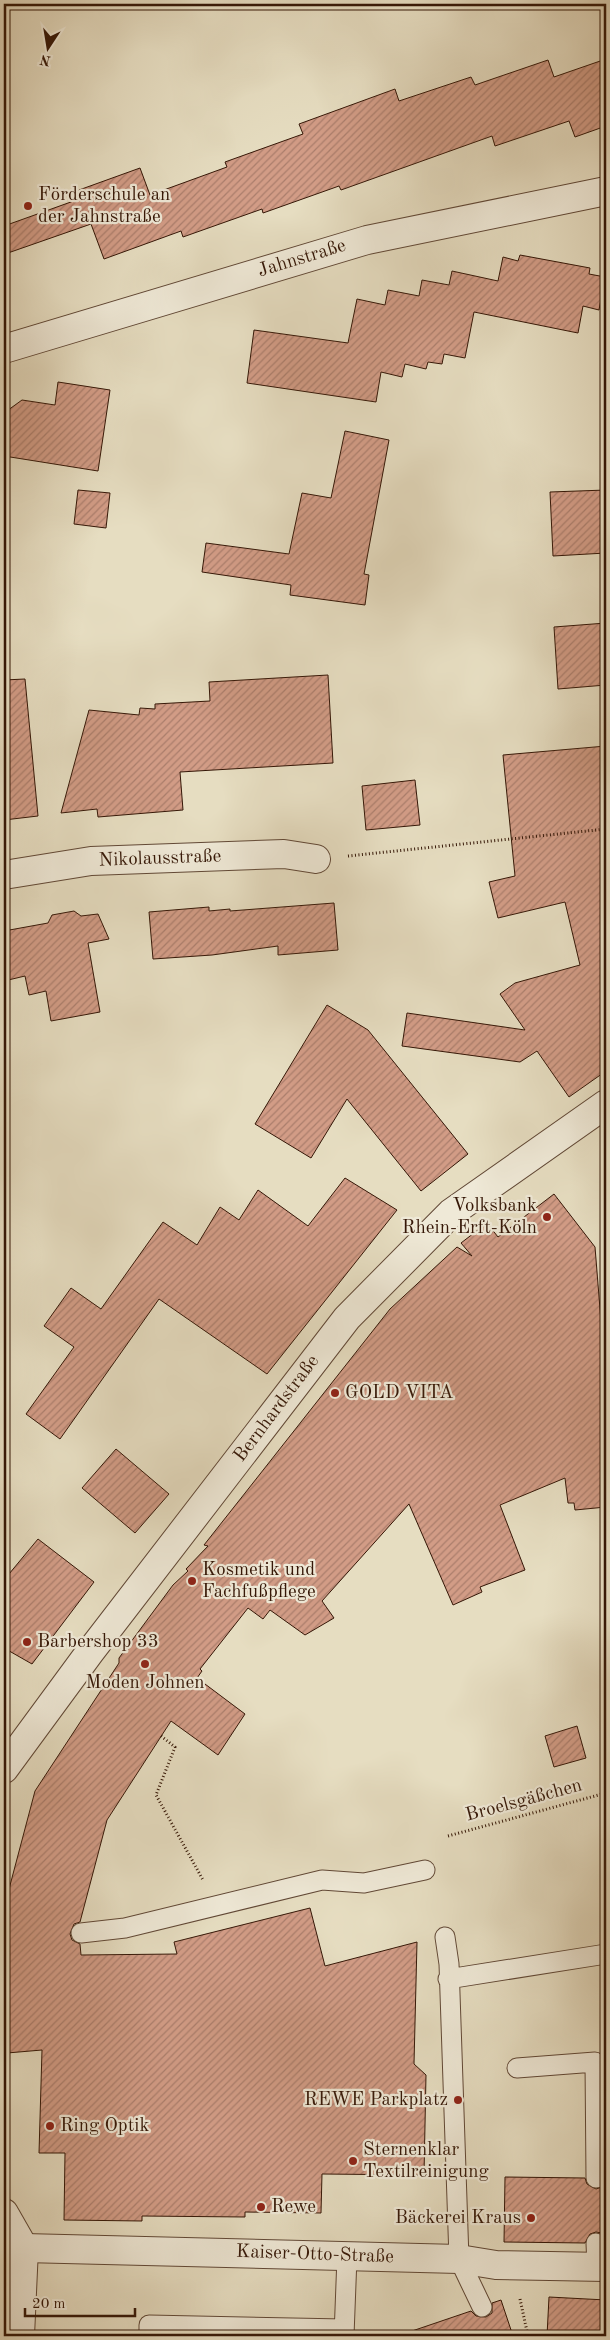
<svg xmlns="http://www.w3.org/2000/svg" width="610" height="2340" font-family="'Old Standard TT',serif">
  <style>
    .building { fill: url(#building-hatch); stroke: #351707 }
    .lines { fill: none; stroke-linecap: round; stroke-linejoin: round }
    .service-casing { stroke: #614836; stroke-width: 21 }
    .minor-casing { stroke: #614836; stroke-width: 30 }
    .tertiary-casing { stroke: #614836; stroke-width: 30 }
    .path { stroke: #351707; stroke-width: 3; stroke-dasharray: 1 2.5; stroke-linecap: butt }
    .service { stroke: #efe9d7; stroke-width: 19 }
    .minor { stroke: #efe9d7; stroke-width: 28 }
    .tertiary { stroke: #efe9d7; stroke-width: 28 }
    .poi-dot { fill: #8f2418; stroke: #efe9d7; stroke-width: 2 }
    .labels { text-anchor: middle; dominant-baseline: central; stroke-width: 4.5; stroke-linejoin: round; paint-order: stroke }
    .poi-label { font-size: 19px; fill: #351707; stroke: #efe9d7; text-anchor: start }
    .street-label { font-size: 19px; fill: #351707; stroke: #efe9d7 }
  </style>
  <defs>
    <pattern id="building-hatch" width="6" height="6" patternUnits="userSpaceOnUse" patternTransform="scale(1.25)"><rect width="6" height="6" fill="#d29c86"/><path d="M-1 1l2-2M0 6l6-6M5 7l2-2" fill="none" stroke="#ab7e6c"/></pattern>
  </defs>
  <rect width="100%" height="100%" fill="#e6ddc1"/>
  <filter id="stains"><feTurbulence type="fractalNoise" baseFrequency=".004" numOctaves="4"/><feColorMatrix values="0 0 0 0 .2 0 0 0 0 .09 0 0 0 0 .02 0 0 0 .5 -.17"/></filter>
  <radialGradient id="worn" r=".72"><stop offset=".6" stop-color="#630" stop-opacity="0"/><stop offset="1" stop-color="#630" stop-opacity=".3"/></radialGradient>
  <path class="building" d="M 606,59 L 606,126 L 575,137 L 569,121 L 495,146 L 492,136 L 341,190 L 339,186 L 263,213 L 262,209 L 183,237 L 181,231 L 104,259 L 91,224 L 5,254 L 4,251 L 4,226 L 82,198 L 79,190 L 140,168 L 150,195 L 227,167 L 225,162 L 303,134 L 299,124 L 395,89 L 399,101 L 471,77 L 475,85 L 548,60 L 554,77 Z
    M 520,255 L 590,268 L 589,274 L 605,277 L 599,310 L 583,306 L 578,333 L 474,312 L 465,358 L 444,354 L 442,364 L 428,362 L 426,369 L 405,364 L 402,377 L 381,372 L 376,402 L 247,383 L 254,330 L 348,343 L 357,299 L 385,305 L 388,290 L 419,296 L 422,280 L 449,285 L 452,271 L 498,281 L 503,257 L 518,261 Z
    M 58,382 L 110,390 L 98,471 L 4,456 L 4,413 L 22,400 L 55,405 Z
    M 345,431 L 389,440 L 364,574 L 369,575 L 365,605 L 290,595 L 291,585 L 202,572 L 206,543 L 289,554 L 302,493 L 331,498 Z
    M 78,490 L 110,493 L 106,528 L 74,524 Z
    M 606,490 L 606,553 L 553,556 L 550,492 Z
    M 606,623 L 606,685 L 558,689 L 554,627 Z
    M 328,675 L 333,763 L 180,772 L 183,810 L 98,817 L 97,809 L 61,813 L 89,710 L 139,715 L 140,708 L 155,709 L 155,704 L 210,701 L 209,682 Z
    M 25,679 L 38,816 L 4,820 L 4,680 Z
    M 606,746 L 606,1071 L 569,1097 L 537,1051 L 520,1062 L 402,1046 L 407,1013 L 525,1030 L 500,994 L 515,983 L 580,965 L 565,902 L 498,918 L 489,882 L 515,876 L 503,755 Z
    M 415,780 L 420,825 L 366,830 L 362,786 Z
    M 334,903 L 338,950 L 278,955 L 278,946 L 212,955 L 153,959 L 149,912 L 209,907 L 209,911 L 230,909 L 230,911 Z
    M 74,911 L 81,916 L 98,914 L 109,939 L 88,943 L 100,1012 L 51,1021 L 46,991 L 29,995 L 25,976 L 4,981 L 4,931 L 48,923 L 52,915 Z
    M 327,1005 L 368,1030 L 468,1154 L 421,1191 L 347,1099 L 311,1158 L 255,1124 Z
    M 345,1178 L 397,1210 L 267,1374 L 159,1299 L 60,1439 L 26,1414 L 74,1347 L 44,1326 L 71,1288 L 101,1309 L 163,1222 L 197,1245 L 220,1207 L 239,1220 L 258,1190 L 308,1226 Z
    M 554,1194 L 595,1247 L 603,1346 L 606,1344 L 606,1507 L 575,1510 L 574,1503 L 568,1503 L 565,1478 L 500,1505 L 525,1570 L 480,1587 L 482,1592 L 453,1605 L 409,1504 L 322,1601 L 334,1618 L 305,1635 L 270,1610 L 263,1619 L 248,1608 L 200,1669 L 202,1671 L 197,1678 L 245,1714 L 218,1755 L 171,1721 L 107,1820 L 80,1922 L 74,1924 L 70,1934 L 72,1940 L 80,1944 L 81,1955 L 177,1954 L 174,1942 L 310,1908 L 325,1966 L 417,1942 L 414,2064 L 426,2075 L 424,2175 L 322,2174 L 321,2213 L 245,2212 L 245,2217 L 142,2216 L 142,2221 L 64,2220 L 65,2153 L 39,2153 L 42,2050 L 7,2053 L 7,2000 L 4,2000 L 4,1908 L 35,1791 L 119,1663 L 119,1658 L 173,1585 L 188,1571 L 186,1569 L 208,1546 L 204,1545 L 249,1488 L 390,1309 L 457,1247 L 472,1256 L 461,1243 L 487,1223 L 498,1237 Z
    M 116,1449 L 169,1494 L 135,1533 L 82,1488 Z
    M 38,1539 L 94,1582 L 32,1664 L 4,1648 L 4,1580 Z
    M 577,1726 L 586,1758 L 554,1767 L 545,1736 Z
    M 505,2177 L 585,2178 L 587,2184 L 596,2189 L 602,2187 L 606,2182 L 606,2239 L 602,2233 L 596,2232 L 590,2234 L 585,2243 L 504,2242 Z
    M 549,2297 L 606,2300 L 606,2336 L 547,2336 Z
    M 501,2300 L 513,2336 L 413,2336 L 412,2331 L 471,2311 L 476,2316 L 486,2317 L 492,2313 L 492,2303 Z"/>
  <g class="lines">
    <g class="service-casing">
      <path id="service" d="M 81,1933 L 125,1928 L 322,1880 L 364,1883 L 425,1870
        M 445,1937 L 449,1964 L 459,2259 L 482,2307
        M 448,1979 L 606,1954
        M 517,2068 L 595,2062 L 596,2178
        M 596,2243 L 597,2267
        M 149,2336 L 149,2325 L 344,2329
        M 344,2336 L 347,2257"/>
    </g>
    <g class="minor-casing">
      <path id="minor" d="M 4,349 L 367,240 L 606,191
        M 4,875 L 91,861 L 284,854 L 316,859
        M 24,2248 L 459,2259 L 496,2265 L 606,2267"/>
    </g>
    <g class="tertiary-casing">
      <path id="tertiary" d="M 4,1769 L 90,1652 L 347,1318 L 451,1213 L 606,1104
        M 4,2213 L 24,2248 L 20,2336"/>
    </g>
    <path class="path" d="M 348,856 L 606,829
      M 161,1736 L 175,1747 L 156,1795 L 203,1880
      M 448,1836 L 606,1793
      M 520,2299 L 528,2336"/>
    <use href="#service" class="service"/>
    <use href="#minor" class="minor"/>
    <use href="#tertiary" class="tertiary"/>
  </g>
  <g class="poi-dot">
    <circle cx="28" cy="206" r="5"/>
    <circle cx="547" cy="1217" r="5"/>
    <circle cx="335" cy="1393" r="5"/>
    <circle cx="192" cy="1581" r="5"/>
    <circle cx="27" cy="1642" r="5"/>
    <circle cx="145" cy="1664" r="5"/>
    <circle cx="458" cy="2100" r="5"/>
    <circle cx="50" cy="2126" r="5"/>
    <circle cx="353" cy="2161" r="5"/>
    <circle cx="261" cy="2207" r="5"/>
    <circle cx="531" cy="2218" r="5"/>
  </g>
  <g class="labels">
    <g class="poi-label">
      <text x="38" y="195">Förderschule an<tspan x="38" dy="22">der Jahnstraße</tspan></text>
      <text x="537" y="1206" text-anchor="end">Volksbank<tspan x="537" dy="22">Rhein-Erft-Köln</tspan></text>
      <text x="345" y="1393">GOLD VITA</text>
      <text x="202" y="1570">Kosmetik und<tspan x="202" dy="22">Fachfußpflege</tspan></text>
      <text x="37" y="1642">Barbershop 33</text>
      <text x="145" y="1683" text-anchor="middle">Moden Johnen</text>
      <text x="448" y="2100" text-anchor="end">REWE Parkplatz</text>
      <text x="60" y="2126">Ring Optik</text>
      <text x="363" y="2150">Sternenklar<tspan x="363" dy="22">Textilreinigung</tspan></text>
      <text x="271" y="2207">Rewe</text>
      <text x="521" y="2218" text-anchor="end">Bäckerei Kraus</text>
    </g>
    <g class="street-label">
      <text transform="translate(302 259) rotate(-17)">Jahnstraße</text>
      <text transform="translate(160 859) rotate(-2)">Nikolausstraße</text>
      <text transform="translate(277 1409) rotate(-53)">Bernhardstraße</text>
      <text transform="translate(524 1801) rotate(-15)">Broelsgäßchen</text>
      <text transform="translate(315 2255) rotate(2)">Kaiser-Otto-Straße</text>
    </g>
  </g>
  <rect width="610" height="2340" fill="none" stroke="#e6ddc1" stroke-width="20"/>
  <rect x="5" y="5" width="600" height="2330" fill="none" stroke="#351707" stroke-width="2.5"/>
  <rect x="10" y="10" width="590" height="2320" fill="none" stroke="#351707"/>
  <g transform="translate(48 48) rotate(192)" stroke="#efe9d7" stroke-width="4" paint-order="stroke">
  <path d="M0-4L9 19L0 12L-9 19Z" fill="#351707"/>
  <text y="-8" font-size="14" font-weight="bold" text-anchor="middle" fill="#351707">N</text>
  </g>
  <path d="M25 2308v8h110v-8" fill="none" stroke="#351707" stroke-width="2.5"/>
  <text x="32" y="2308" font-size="15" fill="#351707" stroke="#efe9d7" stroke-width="4" paint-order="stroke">20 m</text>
  <rect width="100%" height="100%" filter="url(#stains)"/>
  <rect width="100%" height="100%" fill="url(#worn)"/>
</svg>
